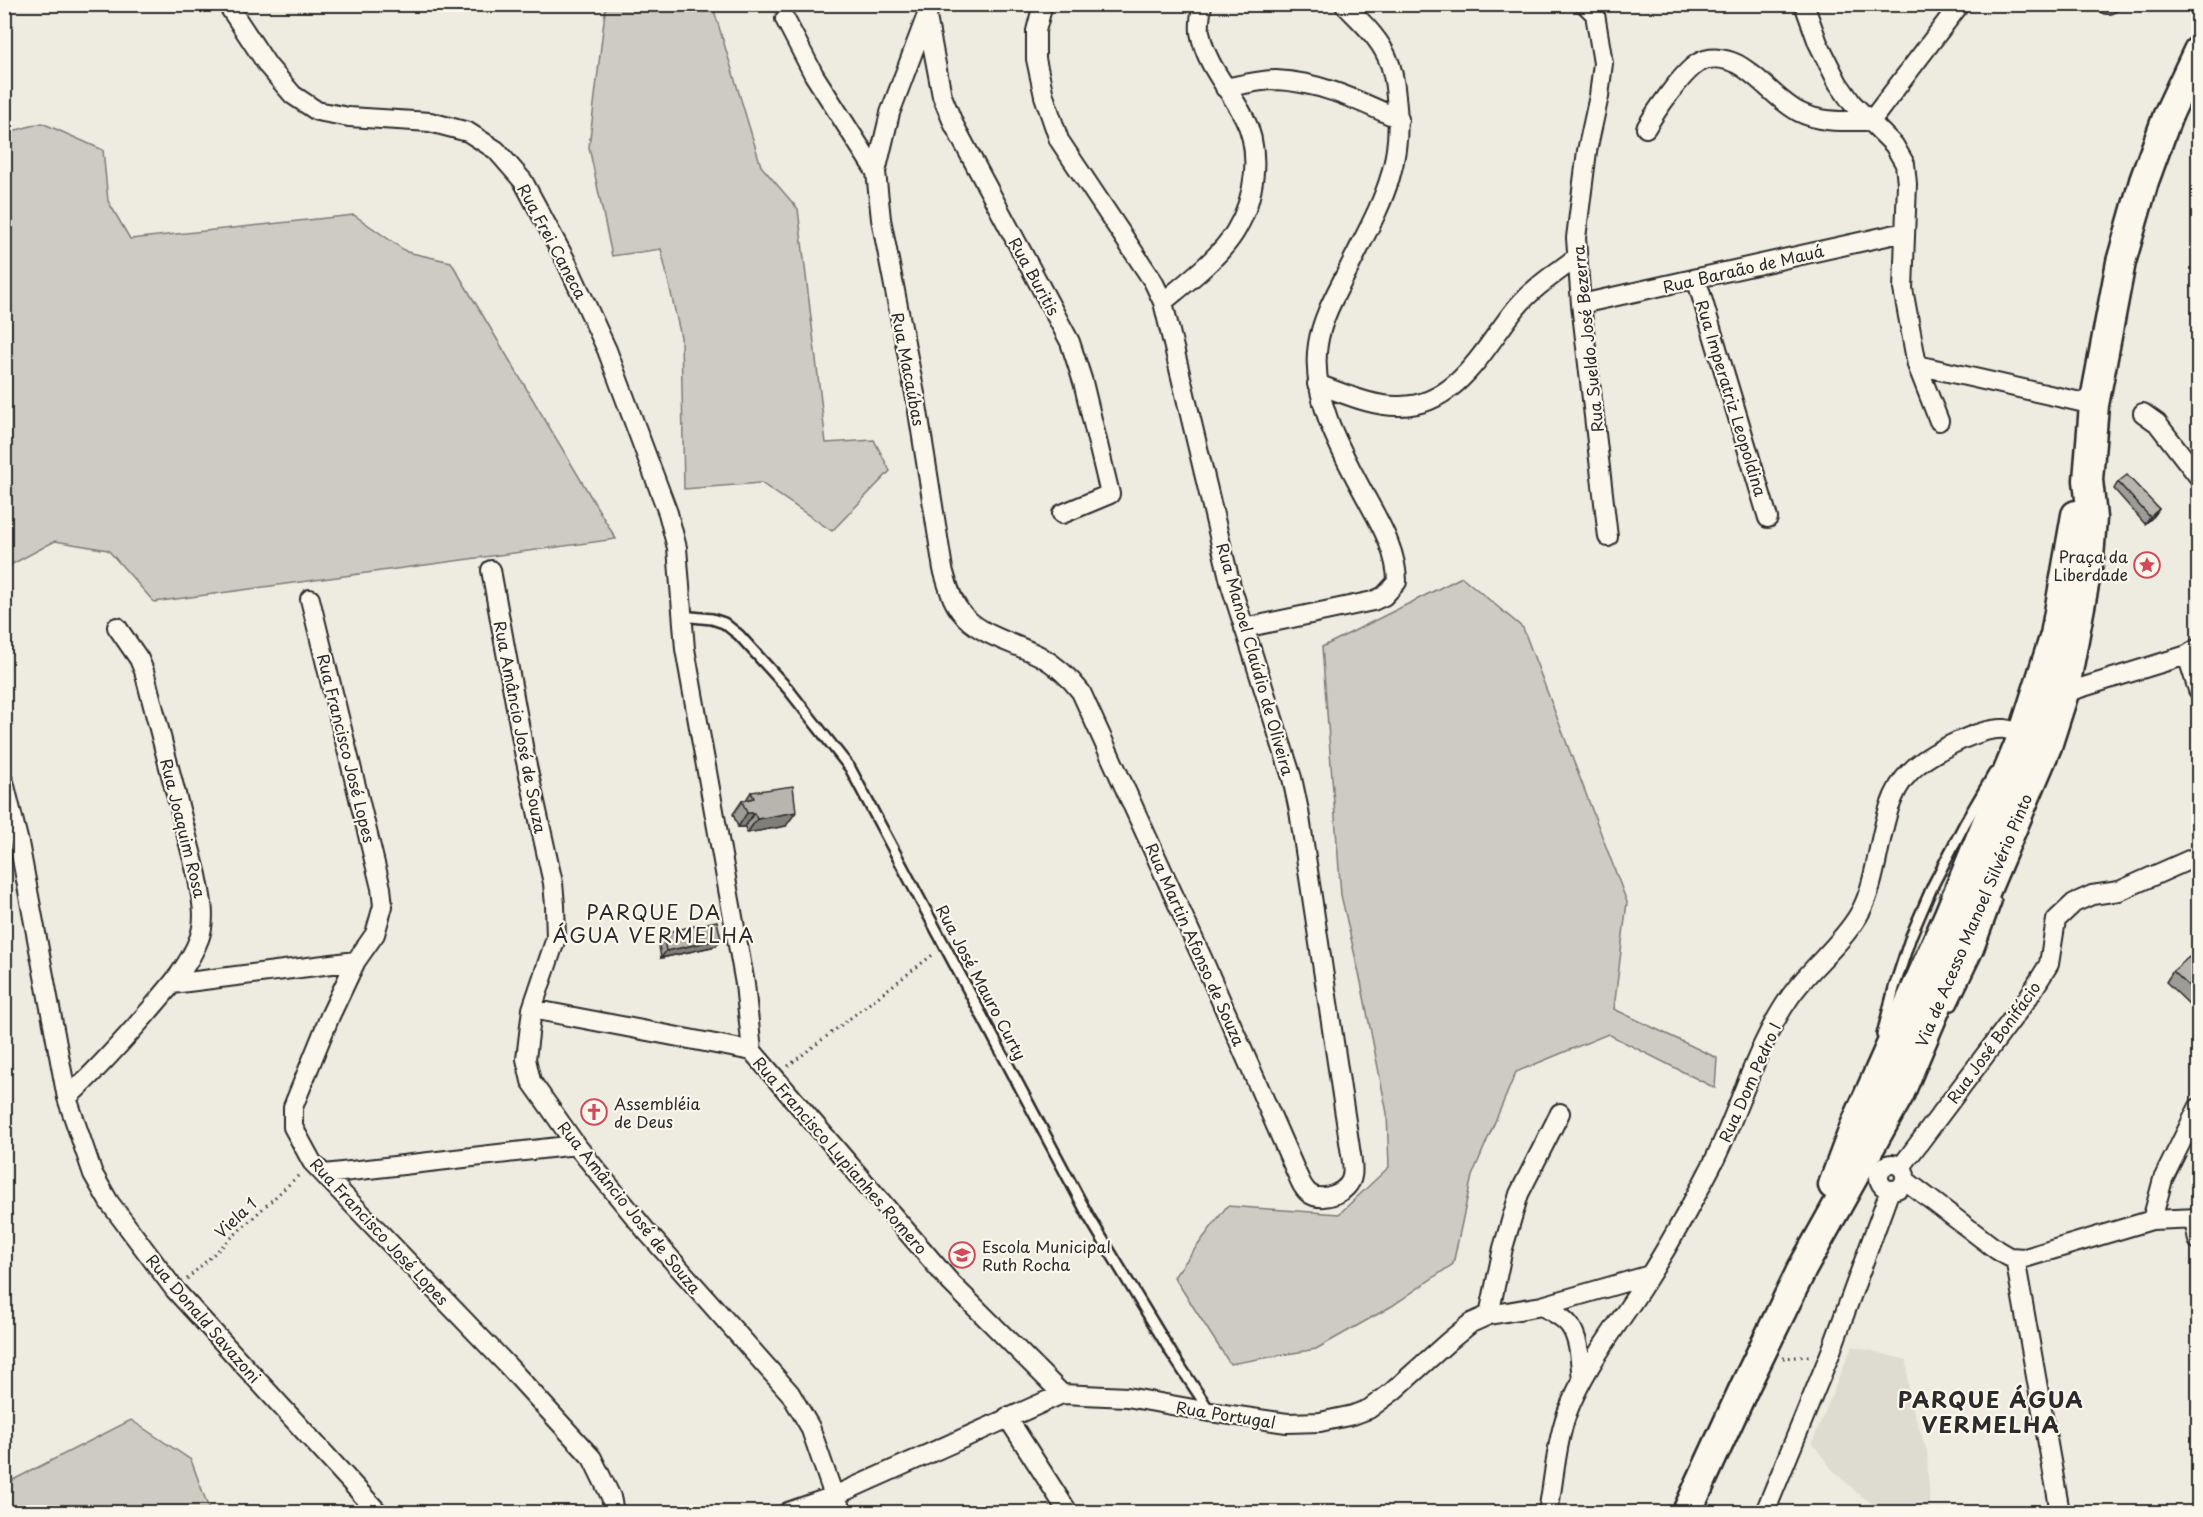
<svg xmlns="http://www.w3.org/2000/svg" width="2203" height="1517" font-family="'Playpen Sans',sans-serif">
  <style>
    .built { fill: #dedbd1 }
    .green { fill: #cecbc2; stroke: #7c7b76; stroke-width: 1.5 }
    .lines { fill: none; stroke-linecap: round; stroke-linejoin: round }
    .lane-casing { stroke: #2b2b2b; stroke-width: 14 }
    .street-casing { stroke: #2b2b2b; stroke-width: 22 }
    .primary-casing { stroke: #2b2b2b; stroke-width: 33 }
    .path { stroke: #2b2b2b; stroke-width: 3; stroke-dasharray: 1.5 4.5; stroke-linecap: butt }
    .lane { stroke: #fbf7ec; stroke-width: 9 }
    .street { stroke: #fbf7ec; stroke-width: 18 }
    .primary { stroke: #fbf7ec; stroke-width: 28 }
    .wall { fill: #9e9c96; stroke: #2b2b2b; stroke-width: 1.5 }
    .shaded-wall { fill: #817f7a; stroke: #2b2b2b; stroke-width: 1.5 }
    .building { fill: #b8b5ae; stroke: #2b2b2b; stroke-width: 1.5 }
    .labels { text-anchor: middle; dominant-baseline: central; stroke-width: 4.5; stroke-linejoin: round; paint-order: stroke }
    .street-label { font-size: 16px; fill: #2b2b2b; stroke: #fbf7ec }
    .poi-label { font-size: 16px; fill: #2b2b2b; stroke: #fbf7ec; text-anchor: start }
    .quarter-label { font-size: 20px; letter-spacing: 1.5px; fill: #2b2b2b; stroke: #fbf7ec }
    .district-label { font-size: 22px; font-weight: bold; letter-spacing: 1.5px; fill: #2b2b2b; stroke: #fbf7ec }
  </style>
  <rect width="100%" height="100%" fill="#eeebe0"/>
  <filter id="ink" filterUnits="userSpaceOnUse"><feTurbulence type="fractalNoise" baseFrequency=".0167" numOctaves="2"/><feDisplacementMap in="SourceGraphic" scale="12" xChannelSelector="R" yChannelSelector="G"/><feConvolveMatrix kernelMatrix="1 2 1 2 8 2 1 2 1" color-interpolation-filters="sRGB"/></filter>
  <g filter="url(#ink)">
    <path class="built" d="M 1852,1346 L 1907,1360 L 1909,1399 L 1927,1451 L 1930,1512 L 1908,1512 L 1878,1508 L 1856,1492 L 1831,1468 L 1812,1443 Z"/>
    <path class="green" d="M 606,4 L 717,5 L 713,7 L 761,166 L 798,209 L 826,443 L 874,440 L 890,471 L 832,531 L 761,483 L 684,489 L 681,337 L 661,249 L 612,256 L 589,147 Z
      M 42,123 L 103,150 L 108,201 L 130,239 L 354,215 L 407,252 L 451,262 L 616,539 L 154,602 L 108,550 L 55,541 L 5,568 L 5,133 Z
      M 1462,577 L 1523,628 L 1627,902 L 1614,1009 L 1717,1058 L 1715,1088 L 1608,1034 L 1516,1072 L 1472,1176 L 1453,1264 L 1392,1306 L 1316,1349 L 1230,1364 L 1174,1277 L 1227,1206 L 1339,1214 L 1389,1167 L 1387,1113 L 1361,982 L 1341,895 L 1322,647 Z
      M 131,1420 L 191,1460 L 210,1512 L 5,1512 L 5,1484 Z"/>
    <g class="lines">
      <g class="lane-casing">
        <path id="lane" d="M 681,616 L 712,619 L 724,623 L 739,635 L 788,689 L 850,768 L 1089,1217 L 1172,1354 L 1209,1410
          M 1952,1005 L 1978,951 L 1996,902
          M 1882,1035 L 1894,988 L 1911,936 L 1933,885 L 1965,823 L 1994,773"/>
      </g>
      <g class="street-casing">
        <path id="street" d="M 227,4 L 268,66 L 293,95 L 317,111 L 349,117 L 430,122 L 468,132 L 496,150 L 523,181 L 566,261 L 607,350 L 668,513 L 677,548 L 685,649 L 745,984 L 752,1051 L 951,1283 L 1062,1394
          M 931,4 L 890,113 L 876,172 L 881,219 L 916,399 L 943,569 C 947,583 951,599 960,611 C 979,636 1013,642 1040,656 C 1056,665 1070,678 1081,692 L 1204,962 L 1297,1174 C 1300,1181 1303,1189 1310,1194 C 1323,1203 1350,1192 1352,1176 C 1354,1168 1351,1156 1350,1148 L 1299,811 L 1292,778 L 1231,586 L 1163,302 L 1153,281 L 1059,140 L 1044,96 L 1036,59 L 1036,31 L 1043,4
          M 1585,4 L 1595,14 L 1603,63 L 1599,96 L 1587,151 L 1576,238 L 1581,304 L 1608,537
          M 1804,4 L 1818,43 L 1838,83 L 1852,103 L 1894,145 L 1905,164 L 1907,184 L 1903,289 L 1917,365 L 1939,421
          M 2107,4 L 2109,4
          M 927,17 L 942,96 L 954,125 L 1070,342 L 1083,382 L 1110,494 L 1062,514
          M 785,19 L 814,75 L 876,172
          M 1225,88 C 1241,85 1259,80 1276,80 C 1321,82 1359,101 1399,119
          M 1871,121 L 1960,4
          M 1646,128 C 1656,111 1682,73 1698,63 C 1710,56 1725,58 1737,64 C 1760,76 1776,100 1799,112 C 1821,123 1846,121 1871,121
          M 1696,278 L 1768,518
          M 1163,302 C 1187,282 1219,258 1235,232 C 1255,199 1262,152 1244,117 C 1229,88 1206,66 1200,32 C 1199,23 1201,13 1202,4
          M 1581,304 L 1905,232
          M 1917,365 L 2094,405
          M 1317,384 C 1343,393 1372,407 1400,406 C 1458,406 1485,346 1517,307 C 1534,287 1556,273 1577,257
          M 2143,413 L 2157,423 L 2198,476
          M 491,570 L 525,757 L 553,883 L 555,905 L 556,938 L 532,1009 L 526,1059 L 531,1081 L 576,1145 L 647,1232 L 790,1393 L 810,1427 L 834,1496 L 843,1512
          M 310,599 L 381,888 L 383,906 L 375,934 L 356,961 L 330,1016 L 293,1107 L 293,1127 L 312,1162 L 508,1366 L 592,1458 L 611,1497 L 614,1512
          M 1244,628 L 1373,601 L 1384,596 L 1397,582 C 1397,555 1383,528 1370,505 C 1345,458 1309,399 1318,344 C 1322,317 1337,292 1349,268 C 1379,207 1405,168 1396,97 C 1395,84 1393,69 1387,57 C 1378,36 1359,20 1344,4
          M 2187,655 L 2198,690
          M 2064,693 L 2187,655 L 2198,648
          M 4,782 L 19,843 L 67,1098 L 93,1174 L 109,1202 L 175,1290 L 378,1512
          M 172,984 L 356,961
          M 532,1009 L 752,1051
          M 67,1098 C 97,1070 123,1041 149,1011 C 168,989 189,966 199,939 C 207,918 201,896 197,875 L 144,671 L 139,659 L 117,627
          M1879 1177a13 13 0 1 1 26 0a13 13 0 1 1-26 0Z
          M 1901,1167 L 2028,998 L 2049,964 L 2056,920 L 2074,903 L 2092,895 L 2119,891 L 2198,856
          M 325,1174 L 576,1145
          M 1905,1180 L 1997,1250 L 2009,1257 L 2025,1258 L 2152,1220 L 2198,1218
          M 2194,1219 L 2198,1240
          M 2152,1220 L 2163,1179 L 2198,1108
          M 2015,1258 L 2060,1512
          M 1542,1306 C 1552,1312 1564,1317 1570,1326 C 1580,1340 1580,1363 1582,1380
          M 1489,1315 L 1503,1248 L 1519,1194 L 1560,1113
          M 1007,1417 L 1068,1512
          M 788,1512 L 834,1496 L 1062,1394 L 1127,1397 L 1210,1412 L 1287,1423 L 1320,1422 L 1353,1415 L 1369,1409 L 1392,1392 L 1448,1342 L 1471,1323 L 1489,1315 L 1542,1306 L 1650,1275
          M 1548,1512 C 1554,1480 1556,1444 1567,1413 C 1584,1368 1615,1329 1641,1289 C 1667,1249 1691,1206 1713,1163 C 1740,1109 1755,1047 1790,997 C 1810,968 1840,946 1858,916 C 1883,876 1876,805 1910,772 C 1927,754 1980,727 2005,729 C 2011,730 2018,733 2023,735
          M 1765,1512 L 1830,1354 L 1890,1190"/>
      </g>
      <g class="primary-casing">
        <path id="primary" d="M 1833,1185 L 1855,1126 L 1948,917 L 2023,735 L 2055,635 L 2076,515
          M 1687,1512 L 1745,1386 L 1802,1269 L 1899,1095 L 2047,746 L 2064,693 L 2089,558 L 2092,518 L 2088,480 L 2094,405 L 2121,262 L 2144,181 L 2168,115 L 2198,51"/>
      </g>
      <path class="path" d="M 788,1066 L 935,953
        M 187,1279 L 299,1175
        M 1783,1358 L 1810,1356"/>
      <use href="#lane" class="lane"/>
      <use href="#street" class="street"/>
      <use href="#primary" class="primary"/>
    </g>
    <path class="wall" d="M 2118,482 L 2159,509 L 2154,516 L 2145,524 L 2114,489 Z
      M 751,792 L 786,826 L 747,833 L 745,827 L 738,827 L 733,814 L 742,801 L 746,800 Z
      M 663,933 L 716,946 L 661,958 L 658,940 Z
      M 2199,966 L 2199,1018 L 2192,1011 L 2193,1008 L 2166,982 L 2173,971 Z"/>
    <path class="shaded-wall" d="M 2159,509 L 2154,516 L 2145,524 L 2150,517 Z
      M 4,609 L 9,609 L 4,615 Z
      M 796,812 L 786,826 L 747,833 L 757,819 Z
      M 747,813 L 754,813 L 745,827 L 738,827 Z
      M 721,939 L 716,946 L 661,958 L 666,951 Z"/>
    <path class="building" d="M 2127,475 L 2159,509 L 2150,517 L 2118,482 Z
      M 4,579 L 5,579 L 9,609 L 4,609 Z
      M 793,786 L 796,812 L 757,819 L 754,813 L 747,813 L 742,801 L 754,798 L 751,792 Z
      M 717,921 L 721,939 L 666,951 L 663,933 Z
      M 2189,957 L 2199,966 L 2199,996 L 2173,971 Z"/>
  </g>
  <defs>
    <g id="sight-ring" transform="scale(1.35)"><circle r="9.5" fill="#fbf7ec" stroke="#d1495b" stroke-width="1.5"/><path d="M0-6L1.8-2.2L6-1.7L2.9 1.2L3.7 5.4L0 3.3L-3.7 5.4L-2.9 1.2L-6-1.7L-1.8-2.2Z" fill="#d1495b"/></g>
    <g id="church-ring" transform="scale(1.35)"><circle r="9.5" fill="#fbf7ec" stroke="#d1495b" stroke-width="1.5"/><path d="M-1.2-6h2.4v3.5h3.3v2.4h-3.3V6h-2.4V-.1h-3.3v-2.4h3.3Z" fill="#d1495b"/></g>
    <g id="school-ring" transform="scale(1.35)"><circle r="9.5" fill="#fbf7ec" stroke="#d1495b" stroke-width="1.5"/><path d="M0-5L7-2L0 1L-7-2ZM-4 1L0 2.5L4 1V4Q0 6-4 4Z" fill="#d1495b"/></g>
  </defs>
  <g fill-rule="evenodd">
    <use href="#sight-ring" x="2147" y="565"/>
    <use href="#church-ring" x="594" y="1112"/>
    <use href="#school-ring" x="962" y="1255"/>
  </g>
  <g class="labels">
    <g class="street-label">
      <text transform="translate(553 241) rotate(62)">Rua Frei Caneca</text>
      <text transform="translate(1743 268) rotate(-13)">Rua Baraão de Mauá</text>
      <text transform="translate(1035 276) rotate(61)">Rua Buritis</text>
      <text transform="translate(1587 339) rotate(-96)">Rua Sueldo José Bezerra</text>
      <text transform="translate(909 369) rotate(79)">Rua Macaúbas</text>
      <text transform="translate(1732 398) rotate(73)">Rua Imperatriz Leopoldina</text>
      <text transform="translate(1256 659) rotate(74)">Rua Manoel Claúdio de Oliveira</text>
      <text transform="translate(521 727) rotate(79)">Rua Amâncio José de Souza</text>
      <text transform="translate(347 748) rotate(76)">Rua Francisco José Lopes</text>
      <text transform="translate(184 828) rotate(76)">Rua Joaquim Rosa</text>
      <text transform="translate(1973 920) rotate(-67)">Via de Acesso Manoel Silvério Pinto</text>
      <text transform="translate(1196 944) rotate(66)">Rua Martin Afonso de Souza</text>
      <text transform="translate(982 982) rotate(62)">Rua José Mauro Curty</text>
      <text transform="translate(1993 1042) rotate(-54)">Rua José Bonifácio</text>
      <text transform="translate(1749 1082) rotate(-66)">Rua Dom Pedro I</text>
      <text transform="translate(841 1155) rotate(49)">Rua Francisco Lupianhes Romero</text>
      <text transform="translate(630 1207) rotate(51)">Rua Amâncio José de Souza</text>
      <text transform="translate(235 1217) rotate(-43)">Viela 1</text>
      <text transform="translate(380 1231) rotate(47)">Rua Francisco José Lopes</text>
      <text transform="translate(204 1318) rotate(49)">Rua Donald Savazoni</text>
      <text transform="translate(1226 1414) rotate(9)">Rua Portugal</text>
    </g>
    <g class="poi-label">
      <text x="2128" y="556" text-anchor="end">Praça da<tspan x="2128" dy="18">Liberdade</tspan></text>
      <text x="614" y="1103">Assembléia<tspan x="614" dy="18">de Deus</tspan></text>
      <text x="982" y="1246">Escola Municipal<tspan x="982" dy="18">Ruth Rocha</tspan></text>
    </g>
    <g class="quarter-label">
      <text x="654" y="912">PARQUE DA<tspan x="654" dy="23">ÁGUA VERMELHA</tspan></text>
    </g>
    <g class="district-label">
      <text x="1991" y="1398">PARQUE ÁGUA<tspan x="1991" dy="25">VERMELHA</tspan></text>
    </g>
  </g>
  <rect width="2203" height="1517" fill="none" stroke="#fbf7ec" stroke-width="24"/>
  <rect x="12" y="12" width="2179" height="1493" fill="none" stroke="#2b2b2b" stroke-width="2" filter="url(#ink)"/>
</svg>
